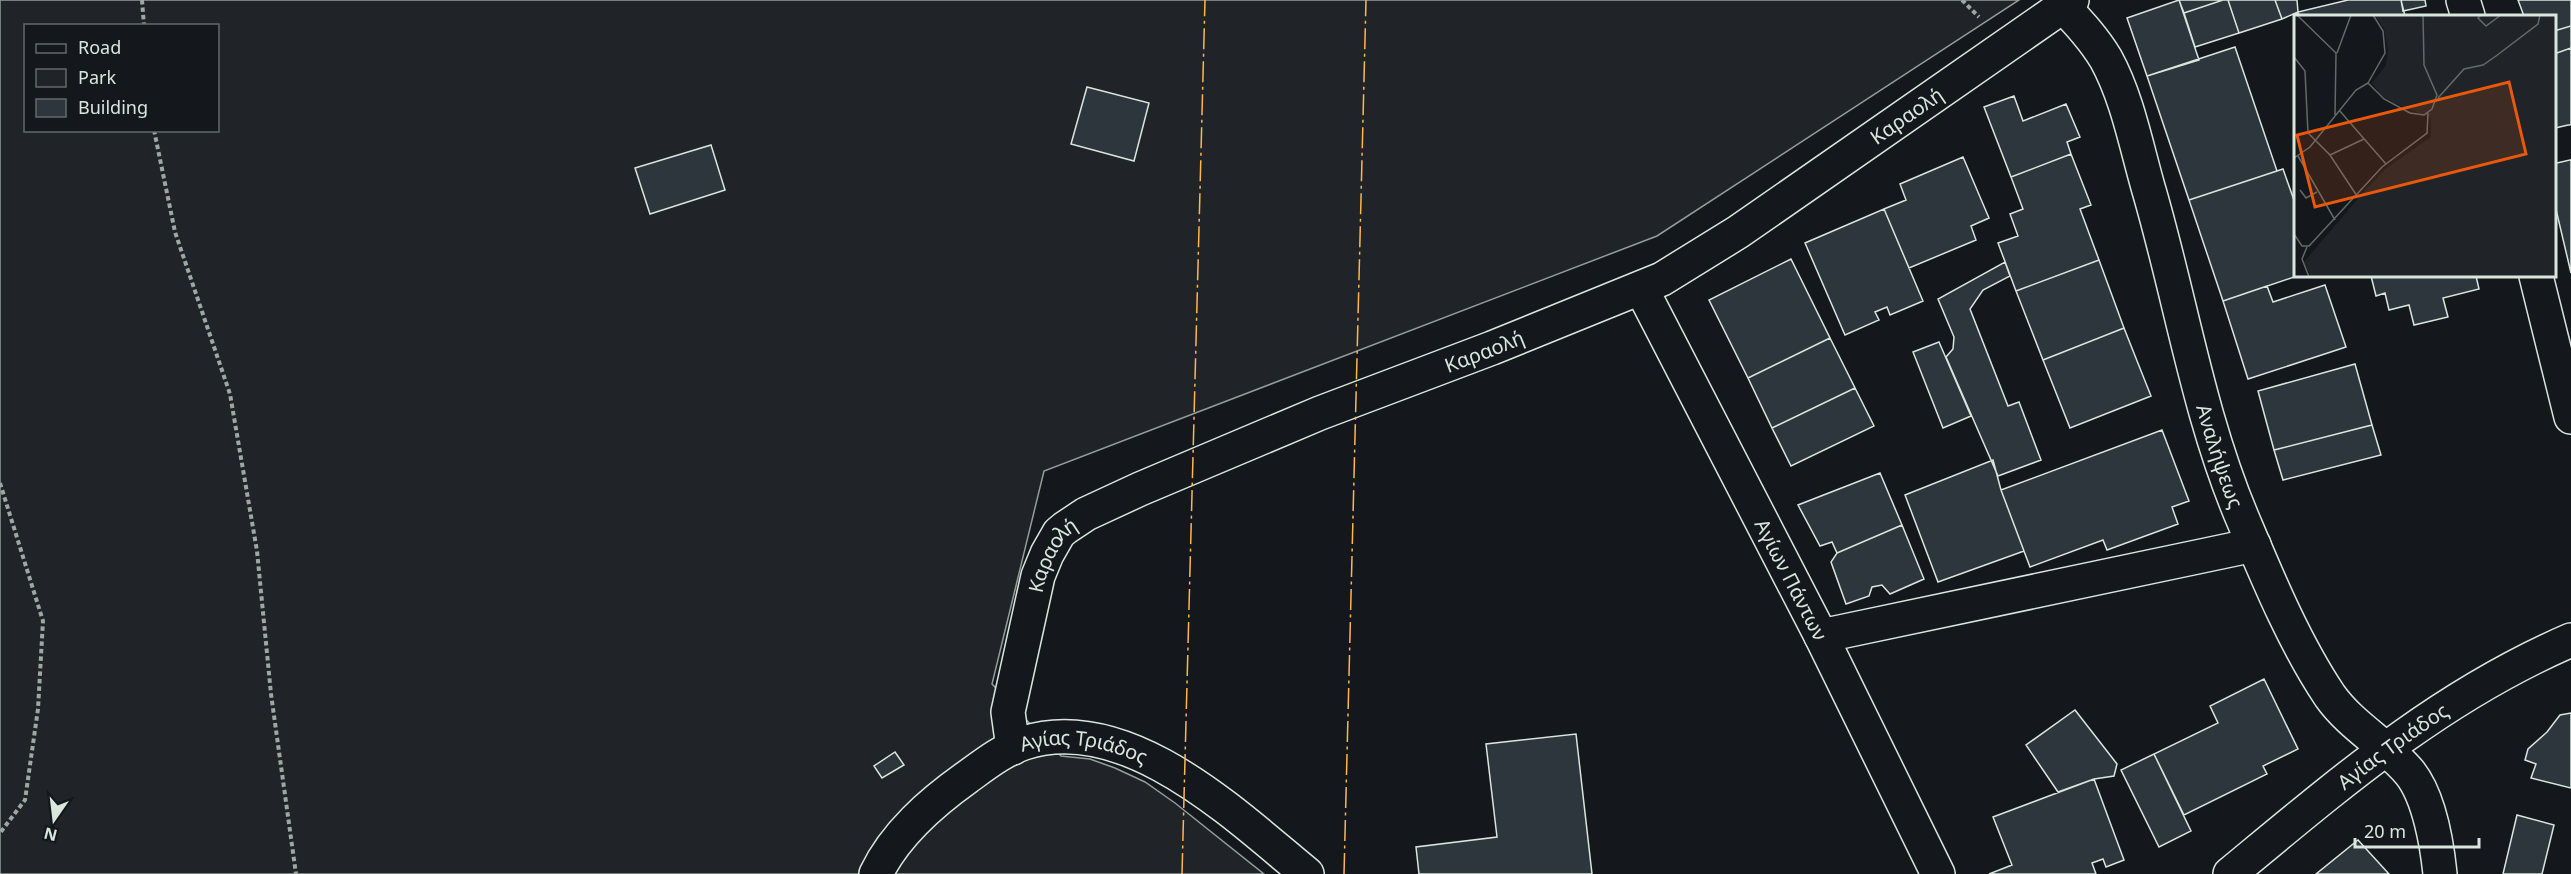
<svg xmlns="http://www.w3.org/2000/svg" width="2571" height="874" font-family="'Noto Sans',sans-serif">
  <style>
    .green { fill: #202428; stroke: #939e99; stroke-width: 1.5; fill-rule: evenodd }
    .building { fill: #2c363c; stroke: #d8e6dc; stroke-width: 1.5 }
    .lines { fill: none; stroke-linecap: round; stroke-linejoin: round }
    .minor-casing { stroke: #d8e6dc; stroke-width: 36 }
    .path { stroke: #9da8a2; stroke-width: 4; stroke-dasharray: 4.5 3; stroke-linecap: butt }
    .minor { stroke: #14181c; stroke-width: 33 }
    .power { stroke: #ffb74d; stroke-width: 1.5; stroke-dasharray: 21 4.5 3 4.5; stroke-linecap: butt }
    .labels { text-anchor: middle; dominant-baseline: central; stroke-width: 4.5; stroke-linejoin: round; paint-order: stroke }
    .street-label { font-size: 20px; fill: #d8e6dc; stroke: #14181c }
    .inset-road { fill: none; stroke: #626a69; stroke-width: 1.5 }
    .view { fill: #e8590c; fill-opacity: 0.15; stroke: #e8590c; stroke-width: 3 }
    .inset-edge { fill: none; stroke: #d8e6dc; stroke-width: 3 }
  </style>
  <rect width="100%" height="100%" fill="#14181c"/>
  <path class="green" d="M 0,0 L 2019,0 L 1657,236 L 1044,471 L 992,684 L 1061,756 L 1090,759 L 1115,768 L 1145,782 L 1175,803 L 1264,874 L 0,874 ZM 26,26 L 218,26 L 218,130 L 26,130 Z"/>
  <path class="building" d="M 2179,0 L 2199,60 L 2147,76 L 2127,18 Z
    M 2179,0 L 2223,0 L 2184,13 Z
    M 2223,0 L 2228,0 L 2239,33 L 2195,47 L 2184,13 Z
    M 2228,0 L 2275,0 L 2282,19 L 2239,33 Z
    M 2275,0 L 2297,0 L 2298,12 L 2282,19 Z
    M 2348,0 L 2401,0 L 2405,16 L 2299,16 L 2298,12 Z
    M 2401,0 L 2425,0 L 2426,6 L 2403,11 Z
    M 2518,0 L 2571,0 L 2571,26 L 2554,31 L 2554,16 L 2524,16 Z
    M 2571,26 L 2571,48 L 2554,54 L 2554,31 Z
    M 2235,47 L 2277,171 L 2189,200 L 2147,76 Z
    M 2571,48 L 2571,127 L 2554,132 L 2554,54 Z
    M 1087,87 L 1149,103 L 1134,161 L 1071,144 Z
    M 2014,96 L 2023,121 L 2066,104 L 2080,137 L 2067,142 L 2071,154 L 2011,177 L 1984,107 Z
    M 711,145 L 725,190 L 650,214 L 635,168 Z
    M 2571,150 L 2571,273 L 2554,201 L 2554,154 Z
    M 2071,154 L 2091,205 L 2080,209 L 2099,260 L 2016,291 L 1998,243 L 2018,236 L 2010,214 L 2023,209 L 2011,177 Z
    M 1963,157 L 1989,218 L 1971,226 L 1976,240 L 1909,268 L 1884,209 L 1906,200 L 1900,184 Z
    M 2283,169 L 2295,203 L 2295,276 L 2297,276 L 2223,301 L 2189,200 Z
    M 1884,209 L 1923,301 L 1890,315 L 1887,307 L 1875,312 L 1879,320 L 1845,335 L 1805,243 Z
    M 1791,259 L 1830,338 L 1748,378 L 1709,300 Z
    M 2099,260 L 2124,328 L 2043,360 L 2016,291 Z
    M 2005,262 L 2010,276 L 1983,290 L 1970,309 L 2008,406 L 2019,402 L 2041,460 L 1998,476 L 1946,357 L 1953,349 L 1954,337 L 1938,299 Z
    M 2371,276 L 2476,276 L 2479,289 L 2443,298 L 2448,317 L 2414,325 L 2409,305 L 2389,310 L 2385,293 L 2376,296 Z
    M 2325,285 L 2346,347 L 2248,379 L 2223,301 L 2267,286 L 2273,302 Z
    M 2124,328 L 2151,396 L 2070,428 L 2043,360 Z
    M 1830,338 L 1855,388 L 1772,428 L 1748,378 Z
    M 1939,342 L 1971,416 L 1943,428 L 1913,352 Z
    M 2355,364 L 2372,425 L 2274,450 L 2258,391 Z
    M 1855,388 L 1874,426 L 1791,466 L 1772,428 Z
    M 2372,425 L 2381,455 L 2283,480 L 2274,450 Z
    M 2162,430 L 2189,501 L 2172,507 L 2178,524 L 2107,550 L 2103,540 L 2030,567 L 2001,490 Z
    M 1993,460 L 2001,490 L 2024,551 L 1938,582 L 1905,495 Z
    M 1880,473 L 1902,525 L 1837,553 L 1832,542 L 1820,546 L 1798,505 Z
    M 1902,525 L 1924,579 L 1890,594 L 1882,585 L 1872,587 L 1869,596 L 1846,604 L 1831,562 L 1837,553 Z
    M 2264,679 L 2298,749 L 2263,766 L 2267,774 L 2184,815 L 2154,754 L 2218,723 L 2210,706 Z
    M 2075,710 L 2117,764 L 2114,776 L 2094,779 L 2058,792 L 2026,745 Z
    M 2571,713 L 2571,788 L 2531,778 L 2536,764 L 2525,760 L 2528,749 L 2547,732 L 2560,715 Z
    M 1576,734 L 1592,874 L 1419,874 L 1416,847 L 1497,837 L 1486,744 Z
    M 895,752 L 904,765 L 882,778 L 874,766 Z
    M 2154,754 L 2191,831 L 2159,847 L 2121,770 Z
    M 2094,779 L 2124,860 L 2106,867 L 2103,859 L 2092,863 L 2096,874 L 1989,874 L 2012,865 L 1993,817 Z
    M 2517,815 L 2554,825 L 2542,874 L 2503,874 Z
    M 2358,840 L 2389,874 L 2316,874 Z"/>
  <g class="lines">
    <g class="minor-casing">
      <g id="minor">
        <path d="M 2463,0 L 2468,16"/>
        <path id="s1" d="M 2063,6 C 2079,23 2094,39 2106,59 C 2127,97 2136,145 2148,187 C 2181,299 2198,415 2244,522 C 2268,579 2295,644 2330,696 C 2352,727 2386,744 2410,773 C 2429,797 2437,844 2440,874"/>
        <path d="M 2554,146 L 2571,142"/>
        <path d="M 2536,276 L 2571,417"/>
        <path id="s2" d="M 1641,288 L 1821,636 L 1938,874"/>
        <path d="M 1821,636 L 2254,545"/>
        <path id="s3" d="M 1013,748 L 1008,712 L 1038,576 L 1047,554 L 1059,533 L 1065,528 L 1086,514 L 1140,489 L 1320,413 L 1492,348 L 1662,279 L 1738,232 L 2072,0"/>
        <path id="s4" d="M 876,874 C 895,834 931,803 966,778 C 984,765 1003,750 1024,743 C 1127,710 1235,815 1307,874"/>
        <path id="s5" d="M 2230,874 C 2339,784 2439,697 2571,640"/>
      </g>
    </g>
    <path class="path" d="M 142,0 L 144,26
      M 1962,0 L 1979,17
      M 154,130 L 175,232 L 230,394 L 257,551 L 271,694 L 296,874
      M 0,483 L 43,621 L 38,709 L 25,800 L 0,833"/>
    <use href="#minor" class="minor"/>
    <path class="power" d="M 1182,874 L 1205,0
      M 1344,874 L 1366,0"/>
  </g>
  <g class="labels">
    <g class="street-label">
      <text stroke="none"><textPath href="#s3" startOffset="1173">Καραολή</textPath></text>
      <text stroke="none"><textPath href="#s3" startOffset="687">Καραολή</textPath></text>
      <text stroke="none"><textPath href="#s1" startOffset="482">Αναλήψεως</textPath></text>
      <text stroke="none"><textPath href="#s3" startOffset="201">Καραολή</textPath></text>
      <text stroke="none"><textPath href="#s2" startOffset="328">Αγίων Πάντων</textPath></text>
      <text stroke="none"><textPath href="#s5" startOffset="207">Αγίας Τριάδος</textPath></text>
      <text stroke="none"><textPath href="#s4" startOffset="262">Αγίας Τριάδος</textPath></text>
    </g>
  </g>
  <g transform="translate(2294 15)">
    <rect width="262" height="262" fill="#14181c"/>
    <path d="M 81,0 L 262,0 L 262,262 L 17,262 L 10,247 L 67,180 L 91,154 L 137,122 L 137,103 L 100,88 L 88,81 L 78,68 L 92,50 L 94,35 L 90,14 Z" fill="#202428"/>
    <path class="inset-road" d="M 3,0 L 42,38 L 41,100M 187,0 L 184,3 L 192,11 L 207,0M 43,38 L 57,0M 0,42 L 11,56 L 14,118 L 36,140 L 63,181M 74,68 L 90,84 L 116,98 L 130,100 L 138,94 L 143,80 L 130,50 L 129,0M 74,68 L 91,38 L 89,16 L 79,0M 144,83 L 170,54 L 189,50 L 202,41 L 244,9 L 246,0M 45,95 L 92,149M 36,140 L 70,124M 4,141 L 41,205M 0,143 L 16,132 L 62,75 L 74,68M 6,175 L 12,183 L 23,177M 0,219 L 8,231 L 15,231 L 88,152 L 133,118 L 134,98M 13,232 L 8,244 L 15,262"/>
    <path class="view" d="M 215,67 L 232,139 L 21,192 L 3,120 Z"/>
    <rect width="262" height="262" class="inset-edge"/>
  </g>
  <rect x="24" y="24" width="195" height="108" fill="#14181c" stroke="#626a69" stroke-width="1.5"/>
  <rect x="36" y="44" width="30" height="9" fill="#14181c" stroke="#626a69" stroke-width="1.5"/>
  <text x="78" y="54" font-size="18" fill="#d8e6dc">Road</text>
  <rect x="36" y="69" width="30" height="18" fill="#202428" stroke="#626a69" stroke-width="1.5"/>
  <text x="78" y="84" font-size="18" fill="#d8e6dc">Park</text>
  <rect x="36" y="99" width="30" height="18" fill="#2c363c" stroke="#626a69" stroke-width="1.5"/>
  <text x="78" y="114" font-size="18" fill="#d8e6dc">Building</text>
  <g transform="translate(54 820) rotate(194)" stroke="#14181c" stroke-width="4.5" paint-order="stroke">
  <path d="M0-4.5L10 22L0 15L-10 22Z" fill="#d8e6dc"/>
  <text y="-9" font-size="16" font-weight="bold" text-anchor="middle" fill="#d8e6dc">N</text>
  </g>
  <path d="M2355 838v9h124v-9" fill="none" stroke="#d8e6dc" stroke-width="3"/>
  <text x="2364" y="838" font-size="18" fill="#d8e6dc" stroke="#14181c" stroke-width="4.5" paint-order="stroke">20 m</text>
</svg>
